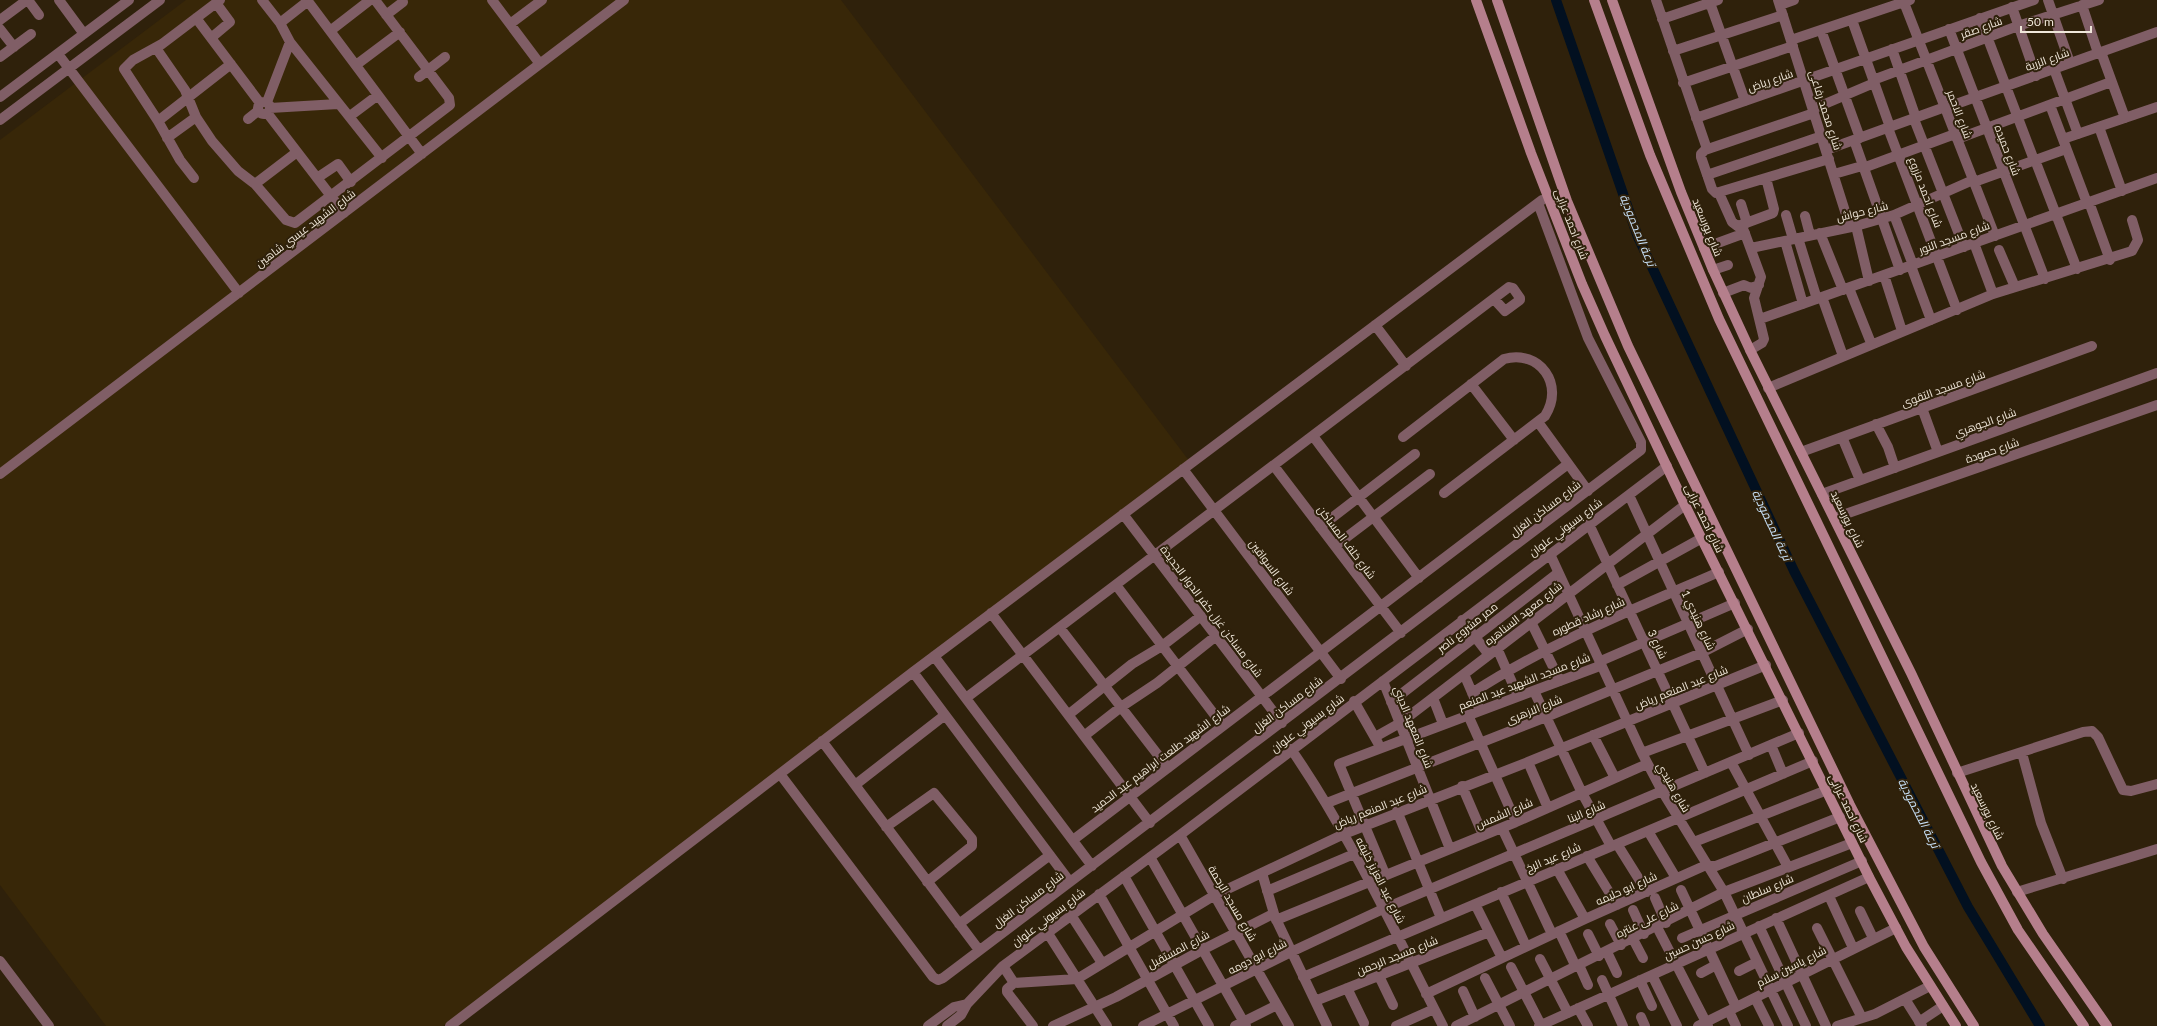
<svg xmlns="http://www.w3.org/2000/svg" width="2157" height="1026" font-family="Lato,Cairo,sans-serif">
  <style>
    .built { fill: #382708 }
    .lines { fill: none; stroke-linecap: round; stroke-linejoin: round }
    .canal { stroke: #021020; stroke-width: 10 }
    .street { stroke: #805e66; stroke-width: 10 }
    .secondary { stroke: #b57f8c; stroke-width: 10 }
    .labels { text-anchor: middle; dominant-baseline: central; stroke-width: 4; stroke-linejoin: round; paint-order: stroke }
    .street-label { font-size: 11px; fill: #f0e7da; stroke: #2f210b }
    .water-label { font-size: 12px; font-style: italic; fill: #c9e2fa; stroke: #2f210b }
  </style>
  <rect width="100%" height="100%" fill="#2f210b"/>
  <path class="built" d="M 186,0 L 841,0 L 1190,462 L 443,1026 L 106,1026 L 0,885 L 0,140 Z"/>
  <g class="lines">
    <path class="canal" d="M 1556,0 L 1638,237 L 1794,571 L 1968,907 L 2040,1026"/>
    <path class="street" d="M 28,0 L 39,15
      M 59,0 L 84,34
      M 262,0 L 280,23 L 290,42 L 382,158
      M 307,0 L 422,154
      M 492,0 L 540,64
      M 1656,0 L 1707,149
      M 1709,0 L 1745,101
      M 1778,0 L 1850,227
      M 1903,0 L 1995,236
      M 2048,0 L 2070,63
      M 1780,5 L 1794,0
      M 2082,5 L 2098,53
      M 2012,7 L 2036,76
      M 386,15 L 403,2
      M 196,18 L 260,103
      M 1980,18 L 2034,160
      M 1662,19 L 1718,0
      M 0,20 L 27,0
      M 1852,20 L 1890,127
      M 280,23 L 308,1
      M 510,24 L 542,0
      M 0,29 L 14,47
      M 1949,29 L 2045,279
      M 1821,30 L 1860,138
      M 330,31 L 370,0
      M 211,38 L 230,22 L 216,3
      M 1791,40 L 1910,0
      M 156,48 L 185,90 L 196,117 L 212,141 L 238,171 L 255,184 L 286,220 L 295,223 L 450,105 L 449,98 L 375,0
      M 1892,49 L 1916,118
      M 1673,51 L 1783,15
      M 2101,52 L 2125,118
      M 58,54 L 239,293
      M 0,57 L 31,34
      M 356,65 L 400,32
      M 2054,69 L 2078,134
      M 419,77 L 445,57
      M 1873,80 L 2018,26 L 2099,0
      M 1683,83 L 1793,46
      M 0,97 L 129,0
      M258 108a6 6 0 1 1 12 0a6 6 0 1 1-12 0Z
      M 267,102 L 290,42
      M 2050,105 L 2087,203
      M 270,108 L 338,104
      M 1945,108 L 2157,32
      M 1813,109 L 1874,83
      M 1814,113 L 1705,150 L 1701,154 L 1701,157 L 1712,189 L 1716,193 L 1829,159
      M 268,114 L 344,213
      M 350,116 L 378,95
      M 1696,118 L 2034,0
      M 248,119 L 258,111
      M 1914,119 L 1964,247
      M 0,120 L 160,0
      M 158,121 L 231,64
      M 2099,127 L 2122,191
      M 1888,128 L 1957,310
      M 167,138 L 196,117
      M 1957,139 L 2111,82
      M 2063,139 L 2157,107
      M 1854,140 L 1900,270
      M 1826,150 L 1945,107
      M 2035,160 L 2077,269
      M 1863,168 L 1955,134
      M 1834,174 L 1862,166
      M 1707,175 L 1822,136
      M 194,178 L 180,160 L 158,121 L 124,69 L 133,60 L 162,44 L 220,0
      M 317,178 L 338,164 L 351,182
      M 1974,182 L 2066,149
      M 255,184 L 297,152
      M 1719,193 L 1732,222 L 1744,231 L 1761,277 L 1754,298 L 1764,339 L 1762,343 L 1750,350
      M 2089,202 L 2110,260
      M 1741,204 L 1747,223
      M 1786,215 L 1793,239
      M 1894,215 L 1913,265
      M 1805,216 L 1810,235
      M 1738,226 L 1773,213 L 1774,209 L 1766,178
      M 1856,226 L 1869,281
      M 1820,233 L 1843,290
      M 1798,238 L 1817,299
      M 1785,241 L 1803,304
      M 1974,243 L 1993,294
      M 1704,248 L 1745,233
      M 1751,248 L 1856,226 L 1894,215 L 1973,180
      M 1999,250 L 2015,287
      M 1911,266 L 1931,320
      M 1713,270 L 1728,265
      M 1884,275 L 1902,331
      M 1849,288 L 1871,343
      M 1723,293 L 1744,285 L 1751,288 L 1759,285
      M 1822,297 L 1843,356
      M 1760,319 L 2157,178
      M 1375,325 L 1406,366
      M 1471,384 L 1514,440
      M 1768,388 L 1993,294 L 2132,251 L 2138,240 L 2132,220
      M 1922,408 L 1938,452
      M 1538,422 L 1588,491
      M 1876,424 L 1888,447 L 1895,468
      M 1313,436 L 1419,578
      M 1403,437 L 1504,359 C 1540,349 1565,385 1545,416 L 1444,493
      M 1842,437 L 1860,480
      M 1801,452 L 2092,346
      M 1274,466 L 1401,633
      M 1183,469 L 1341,679
      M 0,474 L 624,0
      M 1822,494 L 2157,373
      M 1629,495 L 1749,755
      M 1123,514 L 1282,723
      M 1834,518 L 2157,405
      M 1589,524 L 1705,773
      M 1320,527 L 1415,454
      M 1335,546 L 1430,474
      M 1550,554 L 1642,753 L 1662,791 L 1724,892 L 1788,1026
      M 1116,585 L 1223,726
      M 1617,585 L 1702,538
      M 991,613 L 1150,823
      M 1462,620 L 1489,655
      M 1531,622 L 1560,681
      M 1060,628 L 1168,768
      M 1497,648 L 1518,696
      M 934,656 L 1092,866
      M 913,672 L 1070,882
      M 1464,674 L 1480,711
      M 1383,681 L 1450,849
      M 1534,691 L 1582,793 L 1611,846
      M 1472,693 C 1551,642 1634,609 1719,572
      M 966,698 L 1509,287 L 1513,288 L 1520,298 L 1520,300 L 1505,311 L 1494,299
      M 1433,698 L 1443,724
      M 1354,701 L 1378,743
      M 1391,702 L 1558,573
      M 1068,715 L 1132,664 L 1162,646 L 1201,616
      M 1468,715 L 1516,822
      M 1593,735 L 1615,778
      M 1084,736 L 1121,707 L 1157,683 L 1216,636
      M 1375,737 L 1400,723 L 1685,505
      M 822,741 L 979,950
      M 1771,745 L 1783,774
      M 1291,749 C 1351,836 1395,933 1443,1026
      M 1642,753 L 1783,700
      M 2022,753 L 2041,823 L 2063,879
      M 1528,762 L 1548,808
      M 1731,762 L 1788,867
      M 1957,773 L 2083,732 L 2092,731 L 2098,737 L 2123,790 L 2131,791 L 2157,784
      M 780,774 L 933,977 L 938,980 L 943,978 L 1641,450 L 1641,442 L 1588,338 L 1538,203
      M 855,785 L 945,715
      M 1462,786 L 1483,835
      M 1327,803 L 1546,717 L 1701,653 L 1748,629
      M 1397,811 L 1441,918
      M 886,827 L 934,793 L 972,839 L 972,846 L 927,882
      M 1502,828 L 1552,934
      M 1648,831 L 1676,878
      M 1180,835 L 1289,1026
      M 1073,840 L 1568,464
      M 1694,842 L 1827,790
      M 1617,844 L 1647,892
      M 1587,856 L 1617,905
      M 1150,857 L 1246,1026
      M 1557,869 L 1585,919
      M 1262,873 L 1275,917 L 1327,1026
      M 1385,874 L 1339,764 L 1597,667 L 1603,660 L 1735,603
      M 1124,876 L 1209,1026
      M 1681,890 L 1736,1007
      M 1267,891 L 1354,854
      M 1501,892 L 1526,946
      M 2017,892 L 2157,849
      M 1099,894 L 1174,1026
      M 1829,896 L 1853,948
      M 1655,898 L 1666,923
      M 1475,904 L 1502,958
      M 1633,910 L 1644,934
      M 1860,911 L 1873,938
      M 1071,915 L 1102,963
      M 1776,918 L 1826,1026
      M 1276,920 L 1516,822 L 1647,764
      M 959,924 L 1050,855
      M 1610,924 L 1621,945
      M 1759,926 L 1806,1026
      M 1657,927 L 1708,1026
      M 1817,928 L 1862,1018
      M 1559,931 L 1576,967
      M 1047,932 L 1107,1026
      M 1588,934 L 1599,956
      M 1682,938 L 1862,861
      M 1633,939 L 1643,958
      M 1607,952 L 1617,973
      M 1540,959 L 1568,1013
      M 0,961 L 49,1026
      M 1579,965 L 1588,985
      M 1003,966 L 1014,983
      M 1511,967 L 1541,1025
      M 1739,971 L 1757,962
      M 1701,973 L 1716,965
      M 1652,975 L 1677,1026
      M 1379,976 L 1393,1005
      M 1303,977 L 1813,761
      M 1485,978 L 1510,1026
      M 1602,980 L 1623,1026
      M 1640,980 L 1652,1006
      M 1347,988 L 1364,1023
      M 1463,991 L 1475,1017
      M 1426,994 L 1585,919 L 1704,866 L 1716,866 L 1840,817
      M 1755,998 L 1769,1026
      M 1905,999 L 1922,1026
      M 1315,1001 L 1489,932
      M 1578,1008 L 1588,1026
      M 1729,1011 L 1736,1026
      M 1641,1017 L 1645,1026
      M 1919,1022 L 1943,1006
      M 450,1026 L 913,672 L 1542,200
      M 928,1026 L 954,1007 L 967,1004
      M 947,1026 L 961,1015 L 967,1004 L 1003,966 L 1180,835 L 1667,466
      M 1033,1026 L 1007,992 L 1007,989 L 1014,983 L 1077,979 L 1215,895 L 1344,834 L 1528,762 L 1766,665
      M 1053,1026 L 1116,997 L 1202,950 L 1273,914
      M 1143,1026 L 1291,952 L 1383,909 L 1799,733
      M 1235,1026 L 1277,1005
      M 1396,1026 L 1434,1009
      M 1456,1026 L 1724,892 L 1852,843
      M 1539,1026 L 1869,877
      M 1698,1026 L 1896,928
      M 1837,1026 L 1875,1014 L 1930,986"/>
    <path class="secondary" d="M 1476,0 L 1531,153 L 1582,284 L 1605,336 L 1685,505 L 1869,877 L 1906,947 L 1956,1026
      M 1497,0 L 1567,201 L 1628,346 L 1850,805 L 1924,947 L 1974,1026
      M 1594,0 L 1650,155 L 1719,319 L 1981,862 L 2018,930 L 2084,1026
      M 1612,0 L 1681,192 L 1713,270 L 1750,350 L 1911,673 L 2002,866 L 2043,934 L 2107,1026"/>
  </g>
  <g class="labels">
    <g class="street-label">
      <text transform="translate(1981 27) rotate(-20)">شارع صقر</text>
      <text transform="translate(2047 59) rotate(-20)">شارع الزربة</text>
      <text transform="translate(1770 80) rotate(-19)">شارع رياض</text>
      <text transform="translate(1826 110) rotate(72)">شارع محمد رفاعى</text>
      <text transform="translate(1960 114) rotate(69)">شارع الاحمر</text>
      <text transform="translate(2008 150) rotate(69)">شارع حميده</text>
      <text transform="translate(1926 192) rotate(69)">شارع احمد مزروع</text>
      <text transform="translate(1862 211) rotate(-14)">شارع حواش</text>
      <text transform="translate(1572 224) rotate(69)">شارع احمد عرابى</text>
      <text transform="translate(1708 227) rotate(68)">شارع بورسعيد</text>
      <text transform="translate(305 228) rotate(-37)">شارع الشهيد عيسي شاهين</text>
      <text transform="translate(1954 237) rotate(-20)">شارع مسجد النور</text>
      <text transform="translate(1943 388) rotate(-20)">شارع مسجد التقوى</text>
      <text transform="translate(1985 422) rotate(-20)">شارع الجوهري</text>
      <text transform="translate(1992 450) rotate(-19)">شارع حمودة</text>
      <text transform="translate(1545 508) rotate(-37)">شارع مساكن الغزل</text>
      <text transform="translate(1705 518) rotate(64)">شارع احمد عرابى</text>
      <text transform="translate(1848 519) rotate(64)">شارع بورسعيد</text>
      <text transform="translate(1565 527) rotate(-37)">شارع بسيوني علوان</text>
      <text transform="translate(1347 542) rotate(53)">شارع خلف المساكن</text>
      <text transform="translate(1272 567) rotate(53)">شارع السواقين</text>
      <text transform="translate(1212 611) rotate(53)">شارع مساكن غزل كفر الدوار الجديدة</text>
      <text transform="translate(1523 613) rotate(-38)">شارع معهد السناهره</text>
      <text transform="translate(1588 616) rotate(-24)">شارع رشاد قطوره</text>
      <text transform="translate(1699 620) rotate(65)">شارع هنيدي 1</text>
      <text transform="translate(1467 627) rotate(-38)">ممر مشروع ناصر</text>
      <text transform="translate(1658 644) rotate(65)">شارع 3</text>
      <text transform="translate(1524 681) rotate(-21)">شارع مسجد الشهيد عبد المنعم</text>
      <text transform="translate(1681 687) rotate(-22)">شارع عبد المنعم رياض</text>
      <text transform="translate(1287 704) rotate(-37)">شارع مساكن الغزل</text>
      <text transform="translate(1534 709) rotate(-22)">شارع الازهرى</text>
      <text transform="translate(1307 723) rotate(-37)">شارع بسيوني علوان</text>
      <text transform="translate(1414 727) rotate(68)">شارع المعهد الديني</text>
      <text transform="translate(1160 758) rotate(-37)">شارع الشهيد طلعت ابراهيم عبد الحميد</text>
      <text transform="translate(1674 787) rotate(60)">شارع هنيدي</text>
      <text transform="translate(1380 806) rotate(-22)">شارع عبد المنعم رياض</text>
      <text transform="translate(1849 808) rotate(64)">شارع احمد عرابى</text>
      <text transform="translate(1586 811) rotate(-23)">شارع البنا</text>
      <text transform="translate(1988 811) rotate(64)">شارع بورسعيد</text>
      <text transform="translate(1504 813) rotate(-23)">شارع الشمس</text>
      <text transform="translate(1553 857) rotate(-23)">شارع عيد الرخ</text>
      <text transform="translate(1381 880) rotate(63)">شارع عبد العزيز خليفه</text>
      <text transform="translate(1626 888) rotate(-24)">شارع ابو حليمه</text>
      <text transform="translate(1767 888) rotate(-23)">شارع سلطان</text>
      <text transform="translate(1028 899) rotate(-37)">شارع مساكن الغزل</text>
      <text transform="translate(1233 903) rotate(60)">شارع مسجد الرحمة</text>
      <text transform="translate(1048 917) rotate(-37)">شارع بسيوني علوان</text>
      <text transform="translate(1647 919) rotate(-26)">شارع على عنتره</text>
      <text transform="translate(1699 940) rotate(-25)">شارع حسن حسين</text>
      <text transform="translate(1178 949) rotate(-28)">شارع المستقبل</text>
      <text transform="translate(1397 955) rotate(-22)">شارع مسجد الرحمن</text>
      <text transform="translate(1257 956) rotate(-27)">شارع ابو دومه</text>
      <text transform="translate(1791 966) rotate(-27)">شارع ياسين سلام</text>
    </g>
    <g class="water-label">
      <text transform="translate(1638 230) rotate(68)">ترعة المحمودية</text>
      <text transform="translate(1772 525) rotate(65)">ترعة المحمودية</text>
      <text transform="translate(1919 813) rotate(63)">ترعة المحمودية</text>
    </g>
  </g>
  <path d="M2021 26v6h70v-6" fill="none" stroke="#f0e7da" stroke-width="2"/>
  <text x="2027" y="26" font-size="12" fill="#f0e7da" stroke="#2f210b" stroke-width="3" paint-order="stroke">50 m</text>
</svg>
